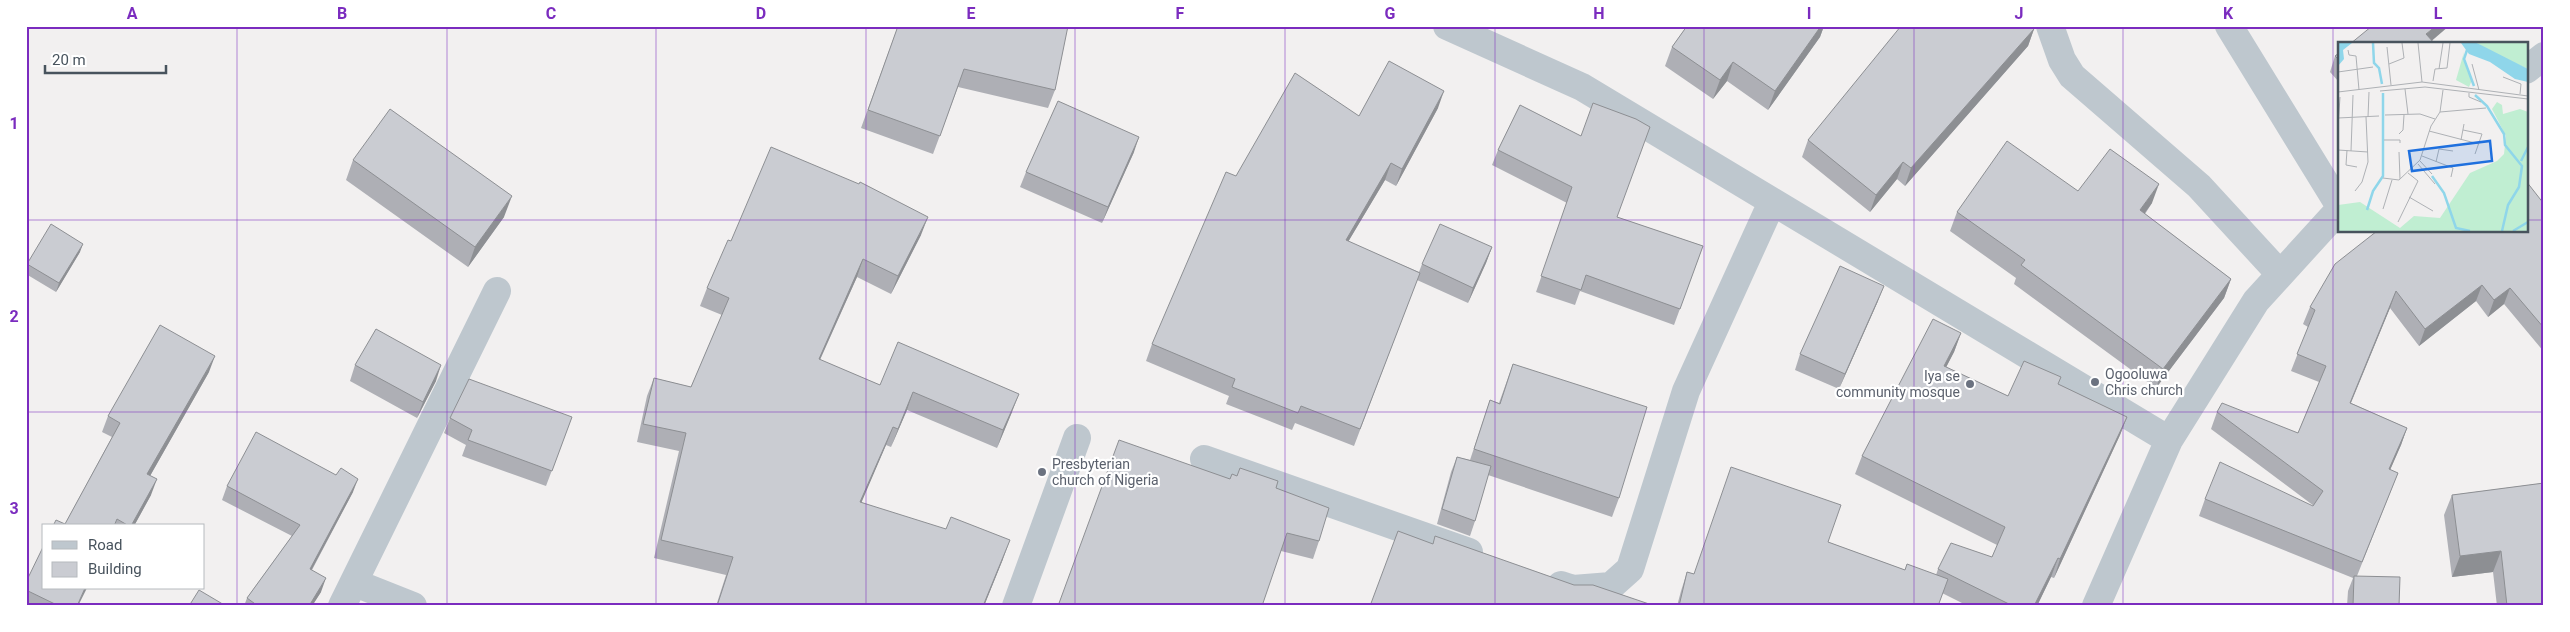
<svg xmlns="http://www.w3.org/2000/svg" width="2570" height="632" font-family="Roboto,sans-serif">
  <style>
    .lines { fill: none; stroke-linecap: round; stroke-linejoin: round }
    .minor { stroke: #bec7ce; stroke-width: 28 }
    .wall { fill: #aeafb5 }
    .shaded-wall { fill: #8d8f93 }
    .building { fill: #caccd2; stroke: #8d8f93 }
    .grid { fill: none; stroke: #7b2cbf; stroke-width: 1; stroke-opacity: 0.55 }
    .worship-dot { fill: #6b7280; stroke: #fff; stroke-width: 2 }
    .labels { text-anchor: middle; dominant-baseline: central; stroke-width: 4.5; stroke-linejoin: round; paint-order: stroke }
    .worship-label { font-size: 14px; fill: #5b616d; stroke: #fff; text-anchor: start }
    .inset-river { fill: none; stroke: #8fd6ea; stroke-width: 2.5 }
    .inset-road { fill: none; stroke: #aeb1b5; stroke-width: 1 }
    .view { fill: #1f70de; fill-opacity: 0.15; stroke: #1f70de; stroke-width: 2.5 }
    .inset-edge { fill: none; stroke: #48535d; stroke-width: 2.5 }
    .neatline { fill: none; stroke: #7b2cbf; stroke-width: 2 }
    .grid-label { font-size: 16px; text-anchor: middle; font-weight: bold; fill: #7b2cbf }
  </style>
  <rect width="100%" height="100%" fill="#f2f0f0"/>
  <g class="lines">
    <path class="minor" d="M 1447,26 L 1582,87 L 2169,440
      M 2050,26 L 2062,60 L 2072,76 L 2199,186 L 2280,274
      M 2229,26 L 2339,205
      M 2526,70 L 2544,56
      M 1204,459 L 1469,552
      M 355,583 L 413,606
      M 1561,585 L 1573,589 L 1611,586 L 1630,569 L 1686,391 L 1772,202
      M 342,606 L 497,291
      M 1016,606 L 1077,438
      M 2096,606 L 2169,440 L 2256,301 L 2339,210"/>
  </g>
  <path class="wall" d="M 898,26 L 1055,90 L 1048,108 L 958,87 L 933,154 L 861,128 Z
    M 1687,26 L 1824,26 L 1820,37 L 1768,110 L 1727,81 L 1713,99 L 1665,66 L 1672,47 Z
    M 2034,29 L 2028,46 L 1905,186 L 1897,179 L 1870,212 L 1802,157 L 1808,140 Z
    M 2339,53 L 2339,82 L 2330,72 L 2335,56 Z
    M 1520,105 L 1617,217 L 1703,246 L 1674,325 L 1580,291 L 1575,305 L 1536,292 L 1567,203 L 1492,165 L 1498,150 Z
    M 1438,108 L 1396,186 L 1385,180 L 1348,242 L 1419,272 L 1422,264 L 1492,247 L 1486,263 L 1468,303 L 1417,280 L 1354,446 L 1295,423 L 1292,430 L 1226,404 L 1229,396 L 1146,361 L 1152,344 L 1236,176 L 1359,116 Z
    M 1134,152 L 1102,223 L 1020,187 L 1026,172 Z
    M 353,160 L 504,217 L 468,267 L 346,180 Z
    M 2078,191 L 2152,203 L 2145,214 L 2231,279 L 2224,298 L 2156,388 L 2014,284 L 2016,278 L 1950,231 L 1957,212 Z
    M 2544,204 L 2544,352 L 2504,304 L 2488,317 L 2476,301 L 2419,346 L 2390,308 L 2351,403 L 2407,428 L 2401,445 L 2390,470 L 2398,473 L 2357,576 L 2399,606 L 2347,606 L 2348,591 L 2353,578 L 2199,516 L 2205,499 L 2313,506 L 2314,506 L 2211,429 L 2217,412 L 2298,433 L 2319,382 L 2291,371 L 2308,327 L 2303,324 L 2310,307 Z
    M 921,235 L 891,294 L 857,277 L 820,360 L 880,385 L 1012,412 L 997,448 L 907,410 L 891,447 L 886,445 L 861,502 L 1003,559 L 984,606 L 716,606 L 726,575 L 654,558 L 679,451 L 637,442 L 647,396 L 654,378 L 691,387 L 722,315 L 700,306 L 707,288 L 731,241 Z
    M 80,252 L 56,292 L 26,274 L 27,264 Z
    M 1878,301 L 1839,389 L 1795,370 L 1800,354 Z
    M 1961,333 L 1954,352 L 1946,367 L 2008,396 L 2058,384 L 2127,417 L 2120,435 L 2054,578 L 2051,577 L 2037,606 L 1968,606 L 1942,593 L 1938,606 L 1677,606 L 1681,591 L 1687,572 L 1694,574 L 1828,542 L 1905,570 L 1936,575 L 1938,569 L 1992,557 L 1997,545 L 1855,474 L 1862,456 Z
    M 1513,364 L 1619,498 L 1612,517 L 1488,475 L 1475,521 L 1470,536 L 1437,524 L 1451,472 L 1457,457 L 1470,460 L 1490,400 L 1499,403 Z
    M 355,365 L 436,381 L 417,418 L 350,381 Z
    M 209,372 L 150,476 L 151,495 L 134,526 L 53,526 L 65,524 L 112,437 L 102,432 L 108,416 Z
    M 572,417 L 546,486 L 462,456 L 466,445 L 444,433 L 450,418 Z
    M 1230,479 L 1276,488 L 1319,541 L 1313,559 L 1281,551 Z
    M 2544,483 L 2544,606 L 2497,606 L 2493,572 L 2452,577 L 2444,515 L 2452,495 Z
    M 227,486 L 353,492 L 312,570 L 321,592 L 312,606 L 244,606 L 247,598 L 292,536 L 222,500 Z
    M 26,582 L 78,606 L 26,606 Z"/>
  <path class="shaded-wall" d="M 1821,26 L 1824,26 L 1820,37 L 1768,110 L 1775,91 Z
    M 2436,26 L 2449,26 L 2428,44 L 2426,34 Z
    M 2034,29 L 2028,46 L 1905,186 L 1911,168 Z
    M 1733,62 L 1727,81 L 1713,99 L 1720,80 Z
    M 1444,91 L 1438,108 L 1396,186 L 1402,169 Z
    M 1139,137 L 1134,152 L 1102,223 L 1108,207 Z
    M 1903,162 L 1897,179 L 1870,212 L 1876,195 Z
    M 1391,163 L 1385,180 L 1339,257 L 1346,240 Z
    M 2159,184 L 2152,203 L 2133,229 L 2140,210 Z
    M 512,196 L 504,217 L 468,267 L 475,247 Z
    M 928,217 L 921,235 L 891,294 L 898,276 Z
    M 83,244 L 80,252 L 56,292 L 59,283 Z
    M 1492,247 L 1486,263 L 1468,303 L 1473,288 Z
    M 863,259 L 857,277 L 812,377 L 819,359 Z
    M 2231,279 L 2224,298 L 2156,388 L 2163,369 Z
    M 2482,285 L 2476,301 L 2419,346 L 2425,329 Z
    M 1884,286 L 1878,301 L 1839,389 L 1845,374 Z
    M 2510,288 L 2504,304 L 2488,317 L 2494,300 Z
    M 2396,291 L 2390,308 L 2344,419 L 2350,403 Z
    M 1961,333 L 1954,352 L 1937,385 L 1944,366 Z
    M 215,356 L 209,372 L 142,490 L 147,474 Z
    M 441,365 L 436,381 L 417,418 L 423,402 Z
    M 913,392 L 907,410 L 891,447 L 898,429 Z
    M 1019,394 L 1012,412 L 997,448 L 1003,430 Z
    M 2127,417 L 2120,435 L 2054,578 L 2060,559 Z
    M 893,427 L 886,445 L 854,520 L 860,502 Z
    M 2407,428 L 2401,445 L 2383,486 L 2389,469 Z
    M 157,479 L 151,495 L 134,526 L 131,526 Z
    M 358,479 L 353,492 L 305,582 L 310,569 Z
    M 1010,540 L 1003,559 L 984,606 L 983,606 Z
    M 2501,551 L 2493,572 L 2452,577 L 2460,556 Z
    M 2058,558 L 2051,577 L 2037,606 L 2034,606 Z
    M 326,578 L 321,592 L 312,606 L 309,606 Z
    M 85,588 L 87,588 L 78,606 L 77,606 Z"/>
  <path class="building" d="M 898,26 L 1068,26 L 1055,90 L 964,69 L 940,136 L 868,110 Z
    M 1687,26 L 1821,26 L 1775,91 L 1733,62 L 1720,80 L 1672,47 Z
    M 1901,26 L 2031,26 L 2034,29 L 1911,168 L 1903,162 L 1876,195 L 1808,140 Z
    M 2372,26 L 2436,26 L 2426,34 L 2435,44 L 2350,44 Z
    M 2339,53 L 2339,60 L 2335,56 Z
    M 1389,61 L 1444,91 L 1402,169 L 1391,163 L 1346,240 L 1420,273 L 1360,429 L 1301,406 L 1298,413 L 1232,387 L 1235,379 L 1152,344 L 1226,172 L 1236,176 L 1295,73 L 1359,116 Z
    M 1058,101 L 1139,137 L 1108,207 L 1026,172 Z
    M 1593,103 L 1636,119 L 1650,127 L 1617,217 L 1703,246 L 1680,309 L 1586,275 L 1581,290 L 1541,276 L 1572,187 L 1498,150 L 1520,105 L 1581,136 Z
    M 390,109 L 512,196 L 475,247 L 353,160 Z
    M 2007,141 L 2078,191 L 2110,149 L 2159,184 L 2140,210 L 2231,279 L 2163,369 L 2021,265 L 2025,260 L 1957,212 Z
    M 771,147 L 859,184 L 860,182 L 928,217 L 898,276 L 863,259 L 819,359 L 880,385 L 898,342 L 1019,394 L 1003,430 L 913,392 L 898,429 L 893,427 L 860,502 L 946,529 L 951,517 L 1010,540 L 983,606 L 717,606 L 733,557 L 661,540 L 686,433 L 643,424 L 654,378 L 691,387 L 729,298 L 707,288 L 728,240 L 731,241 Z
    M 2526,181 L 2544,204 L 2544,328 L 2510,288 L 2494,300 L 2482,285 L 2425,329 L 2396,291 L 2350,403 L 2407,428 L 2389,469 L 2398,473 L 2362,562 L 2205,499 L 2220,462 L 2313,506 L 2323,491 L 2217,412 L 2222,403 L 2298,433 L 2326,366 L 2297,354 L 2315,310 L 2310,307 L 2335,264 L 2377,231 L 2526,231 Z
    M 51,224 L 83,244 L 59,283 L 27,264 Z
    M 1440,224 L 1492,247 L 1473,288 L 1422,264 Z
    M 1840,266 L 1884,286 L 1845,374 L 1800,354 Z
    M 1933,319 L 1961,333 L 1944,366 L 2008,396 L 2024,361 L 2061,377 L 2058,384 L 2127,417 L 2060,559 L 2058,558 L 2034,606 L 2013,606 L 1938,569 L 1951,543 L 1992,557 L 2005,527 L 1862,456 Z
    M 160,325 L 215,356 L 147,474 L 157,479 L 131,526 L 129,526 L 117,519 L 114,526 L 53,526 L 56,520 L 65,524 L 120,423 L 108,416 Z
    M 376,329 L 441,365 L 423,402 L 355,365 Z
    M 1513,364 L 1647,407 L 1619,498 L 1474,449 L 1490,400 L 1500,404 Z
    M 469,379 L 572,417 L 552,471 L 468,440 L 472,430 L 450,418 Z
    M 256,432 L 336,475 L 341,468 L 358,479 L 310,569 L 326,578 L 309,606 L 258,606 L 247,598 L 300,525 L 227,486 Z
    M 1119,440 L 1230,479 L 1232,474 L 1237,476 L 1240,468 L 1278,481 L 1276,488 L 1329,508 L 1319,541 L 1287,533 L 1262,606 L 1058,606 Z
    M 1457,457 L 1491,466 L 1475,521 L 1442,509 Z
    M 1731,467 L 1841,505 L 1828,542 L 1905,570 L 1907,564 L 1948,579 L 1938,606 L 1679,606 L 1687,572 L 1694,574 Z
    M 2544,483 L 2544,606 L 2507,606 L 2501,551 L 2460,556 L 2452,495 Z
    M 1398,531 L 1433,544 L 1435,536 L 1574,585 L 1593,585 L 1655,606 L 1370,606 Z
    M 44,545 L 44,588 L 85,588 L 77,606 L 59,606 L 26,590 L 26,582 Z
    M 2354,576 L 2400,577 L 2399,606 L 2353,606 Z
    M 199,590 L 226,606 L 189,606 Z"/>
  <path class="grid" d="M 237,26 L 237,606M 447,26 L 447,606M 656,26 L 656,606M 866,26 L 866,606M 1075,26 L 1075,606M 1285,26 L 1285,606M 1495,26 L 1495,606M 1704,26 L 1704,606M 1914,26 L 1914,606M 2123,26 L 2123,606M 2333,26 L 2333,606M 26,220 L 2339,220M 2526,220 L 2544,220M 26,412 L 2544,412"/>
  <g class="worship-dot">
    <circle cx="2095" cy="382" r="5"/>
    <circle cx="1970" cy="384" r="5"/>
    <circle cx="1042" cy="472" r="5"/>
  </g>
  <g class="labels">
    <g class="worship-label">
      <text x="2105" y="374">Ogooluwa<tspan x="2105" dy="16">Chris church</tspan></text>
      <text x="1960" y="376" text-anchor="end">Iya se<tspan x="1960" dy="16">community mosque</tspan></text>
      <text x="1052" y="464">Presbyterian<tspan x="1052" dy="16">church of Nigeria</tspan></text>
    </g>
  </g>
  <g transform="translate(2338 42)">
    <rect width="190" height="190" fill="#f2f0f0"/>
    <path d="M 139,1 L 190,1 L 190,27 L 158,13 ZM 126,10 L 125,17 L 134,38 L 131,45 L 118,38 ZM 159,60 L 164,63 L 165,72 L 182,67 L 190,70 L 190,189 L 0,189 L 0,163 L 22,160 L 62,186 L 76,174 L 102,176 L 132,131 L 159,119 L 166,112 L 168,94 L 154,67 Z" fill="#c0eed2"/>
    <path d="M 0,1 L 14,1 L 5,8 L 6,17 L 0,24 ZM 123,1 L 139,1 L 190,27 L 190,40 L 177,37 L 152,20 L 131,12 Z" fill="#8fd6ea"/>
    <path class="inset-river" d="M 35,1 L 36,21 L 41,26 L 44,42M 129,8 L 126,17 L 136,44M 137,53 L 149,64 L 166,92 L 167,103 L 184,124 L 181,145 L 170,163 L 164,189M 183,119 L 190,105M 94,134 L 106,151 L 118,186 L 132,189M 29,168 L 35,149 L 45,134 L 45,51M 175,189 L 190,180"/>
    <path class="inset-road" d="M 80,1 L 84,40M 49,5 L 53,43M 10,8 L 11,13 L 18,14 L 21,48M 51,22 L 66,16 L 64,1M 134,22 L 141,48M 101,27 L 105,1M 0,30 L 35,25M 165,35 L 183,42 L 182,52M 95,39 L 97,27 L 109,26 L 112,1M 67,47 L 70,72M 42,49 L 87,45 L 190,57M 0,50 L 84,40 L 190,54M 131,51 L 131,55 L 143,60M 102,70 L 148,66M 47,73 L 82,72 L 97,77M 30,75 L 31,50M 0,76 L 41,74M 0,85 L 2,55M 125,88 L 144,92 L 137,112M 91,89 L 141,102M 61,92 L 65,88 L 66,73M 46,98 L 62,98 L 62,101M 123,98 L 126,82M 0,108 L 30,110M 9,108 L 8,123 L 19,125M 13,109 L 15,53M 61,110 L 62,137M 84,114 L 115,126 L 113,135M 82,119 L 94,132M 98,120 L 101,107 L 115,109M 80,122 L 97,142M 45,136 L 61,138 L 82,118 L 93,84 L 102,70 L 105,48M 17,149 L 24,140 L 30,120 L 28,75M 71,155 L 95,169M 45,167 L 54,138M 60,180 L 80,139 L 70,131"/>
    <path class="view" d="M 152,99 L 154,119 L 74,129 L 71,109 Z"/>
    <rect width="190" height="190" class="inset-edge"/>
  </g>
  <rect width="2570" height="632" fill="none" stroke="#ffffff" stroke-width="55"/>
  <rect x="42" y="524" width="162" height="65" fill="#ffffff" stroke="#b6babe"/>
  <rect x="52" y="541" width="25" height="8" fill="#bec7ce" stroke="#b6babe"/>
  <text x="88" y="550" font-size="15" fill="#48535d">Road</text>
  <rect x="52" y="562" width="25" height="15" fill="#caccd2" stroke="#b6babe"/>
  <text x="88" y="574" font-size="15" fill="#48535d">Building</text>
  <path d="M45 65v8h121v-8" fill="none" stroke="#48535d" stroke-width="2.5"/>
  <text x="52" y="65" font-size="15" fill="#48535d" stroke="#ffffff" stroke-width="4" paint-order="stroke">20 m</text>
  <rect x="28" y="28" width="2514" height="576" class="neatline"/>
  <g class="grid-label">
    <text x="132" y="19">A</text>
    <text x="342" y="19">B</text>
    <text x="551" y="19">C</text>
    <text x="761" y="19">D</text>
    <text x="971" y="19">E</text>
    <text x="1180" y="19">F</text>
    <text x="1390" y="19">G</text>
    <text x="1599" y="19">H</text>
    <text x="1809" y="19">I</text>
    <text x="2019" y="19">J</text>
    <text x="2228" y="19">K</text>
    <text x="2438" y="19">L</text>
    <text x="14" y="129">1</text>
    <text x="14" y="322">2</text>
    <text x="14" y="514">3</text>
  </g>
</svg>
